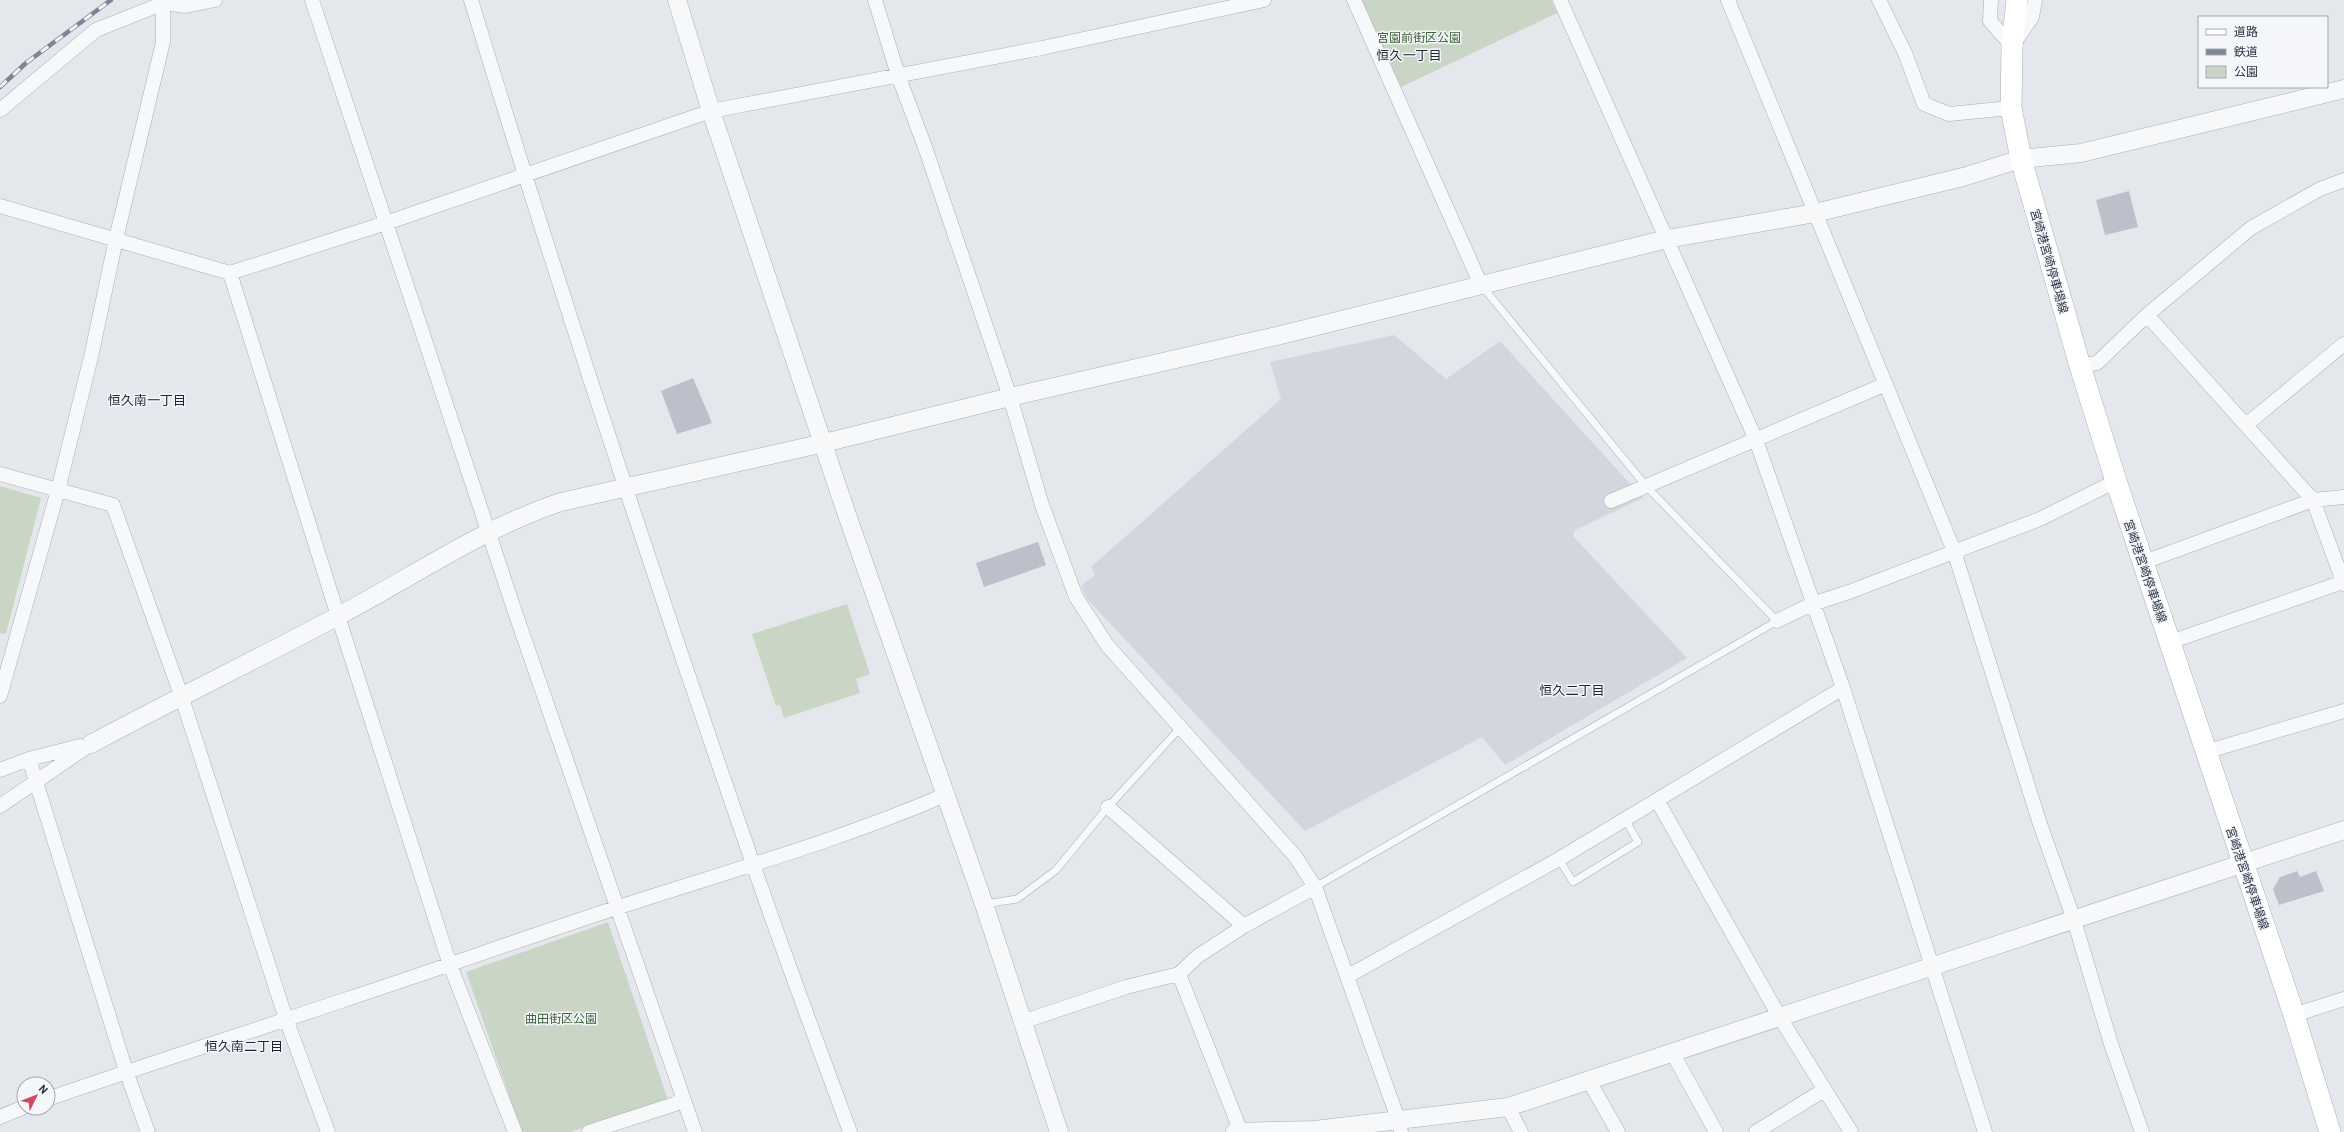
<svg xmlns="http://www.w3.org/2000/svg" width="2344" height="1132" font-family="Barlow,'Noto Sans JP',sans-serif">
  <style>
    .built { fill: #d2d6de }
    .green { fill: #c9d6c5 }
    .building { fill: #bbc0ca }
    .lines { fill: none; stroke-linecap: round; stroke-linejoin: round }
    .service-casing { stroke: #a9aeb7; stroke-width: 8 }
    .minor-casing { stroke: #a9aeb7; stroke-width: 15 }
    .tertiary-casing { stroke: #a9aeb7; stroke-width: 19 }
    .secondary-casing { stroke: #a9aeb7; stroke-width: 22 }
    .service { stroke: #f7f8fa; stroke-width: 7 }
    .minor { stroke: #f7f8fa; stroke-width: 14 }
    .tertiary { stroke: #f7f8fa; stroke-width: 18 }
    .secondary { stroke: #fff; stroke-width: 21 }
    .rail-casing { stroke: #7d8696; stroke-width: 4.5 }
    .rail { stroke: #f4f6f9; stroke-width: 3; stroke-dasharray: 9; stroke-linecap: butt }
    .labels { text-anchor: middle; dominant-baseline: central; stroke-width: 3; stroke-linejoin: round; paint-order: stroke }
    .park-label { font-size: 12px; fill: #3f6138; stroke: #f4f6f9 }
    .street-label { font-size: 12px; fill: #2b3445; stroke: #f4f6f9 }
    .neighbourhood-label { font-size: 13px; fill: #1d2536; stroke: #f4f6f9 }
  </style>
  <rect width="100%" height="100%" fill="#e4e7ec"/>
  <path class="built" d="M 1394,335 L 1446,379 L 1500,341 L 1643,498 L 1575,530 L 1573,536 L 1687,658 L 1505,765 L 1482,737 L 1305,831 L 1088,600 L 1081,586 L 1095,575 L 1091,567 L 1281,399 L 1270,362 Z"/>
  <path class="green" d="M 1361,0 L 1551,0 L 1557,13 L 1401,87 Z
    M 0,486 L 41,498 L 6,634 L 0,633 Z
    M 847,604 L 870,674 L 856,679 L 860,693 L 784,718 L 780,705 L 776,706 L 752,634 Z
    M 608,922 L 668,1100 L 570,1132 L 522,1132 L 466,972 Z"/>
  <path class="building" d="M 2129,191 L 2138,227 L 2105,235 L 2096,200 Z
    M 693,378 L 712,423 L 677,434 L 661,391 Z
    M 1038,542 L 1046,565 L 984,587 L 976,563 Z
    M 2297,871 L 2300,877 L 2316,871 L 2324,891 L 2279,905 L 2273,889 L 2280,877 Z"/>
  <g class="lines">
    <g class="service-casing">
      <path id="service" d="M 1559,859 L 1573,882 L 1638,842 L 1625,819
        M 1315,887 L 1777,621 L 1646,486 L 1482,286
        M 985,904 L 1017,899 L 1056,870 L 1108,807 L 1180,728"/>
    </g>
    <g class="minor-casing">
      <path id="minor" d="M 312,0 L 515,612 L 695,1132
        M 471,0 C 559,289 653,576 752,861 C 783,952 817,1042 850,1132
        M 875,0 L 898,75 L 925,147 L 1010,397 L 1042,505 L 1076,597 L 1107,645 L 1295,856 L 1315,887 L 1398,1119 L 1401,1132
        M 1354,0 L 1481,285
        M 1560,0 L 1756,440 L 1843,688 L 1985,1132
        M 1728,0 L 1954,551 L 2039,821 L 2074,920 L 2111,1044 L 2142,1132
        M 1879,0 L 1905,53 L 1924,104 L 1949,114 L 2011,108
        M 1991,0 L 1990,21 L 2012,46 L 2032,17 L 2035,0
        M 0,110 L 96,30 L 164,3 L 185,6 L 215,0
        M 0,206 L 230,273 L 386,223 L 711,111 L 1042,48 L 1264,0
        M 230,273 L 338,616 L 450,965 L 515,1132
        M 2147,315 L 2313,500 L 2344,584
        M 2080,366 L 2097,363 L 2147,315 L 2251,228 L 2320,189 L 2344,180
        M 2246,425 L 2344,344
        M 0,474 L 113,505 L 181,695 L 286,1019 L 328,1132
        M 1611,501 L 1886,384
        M 2144,562 L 2313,500 L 2344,497
        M 1777,621 L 1812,604 L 1849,592 L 2040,519 L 2116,481
        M 2170,642 L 2343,582
        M 0,696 L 58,490 L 91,357 L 116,239 L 163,42 L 163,0
        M 2205,752 L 2344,711
        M 29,759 L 126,1071 L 148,1132
        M 0,770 L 29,759 L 80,746
        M 1657,800 L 1779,1016 L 1851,1132
        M 0,806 L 91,744
        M 1108,807 L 1244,926
        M 1179,974 L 1241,1132
        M 1348,976 L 1559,859 L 1843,688
        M 2294,1015 L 2344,999
        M 1022,1022 L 1126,987 L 1179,974 L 1198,956 L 1244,926 L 1315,887
        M 1673,1054 L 1716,1132
        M 1589,1081 L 1618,1132
        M 48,1099 C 145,1065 244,1034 341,1001 C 433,971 524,938 616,908 C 726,872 838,841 945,795
        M 1508,1107 L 1521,1132
        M 0,1117 L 24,1107
        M 589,1132 L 684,1101
        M 1756,1132 L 1824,1090"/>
    </g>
    <g class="tertiary-casing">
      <path id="tertiary" d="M 677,0 L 711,111 L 846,512 L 984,904 L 1059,1132
        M 91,744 C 172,700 256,660 338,616 C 411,578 482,528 561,502 L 824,443 L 1010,397 L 1285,334 L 1667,239 L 1815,213 L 1963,177 L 2021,159 L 2081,153 L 2344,89
        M 1235,1132 L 1315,1130 L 1508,1107 L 2344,830"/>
    </g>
    <g class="secondary-casing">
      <path id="secondary" d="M 2017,0 L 2012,46 L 2011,108 L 2021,159 L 2080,366 L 2116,481 L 2294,1015 L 2330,1132"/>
    </g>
    <use href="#service" class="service"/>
    <use href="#minor" class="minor"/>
    <use href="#tertiary" class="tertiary"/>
    <use href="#secondary" class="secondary"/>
    <g class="rail-casing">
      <path id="rail" d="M 0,87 L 26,63 L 111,0"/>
    </g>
    <use href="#rail" class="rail"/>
  </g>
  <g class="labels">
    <g class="park-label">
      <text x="1419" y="37">宮園前街区公園</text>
      <text x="561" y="1018">曲田街区公園</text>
    </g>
    <g class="street-label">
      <text transform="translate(2050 261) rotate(74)">宮崎港宮崎停車場線</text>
      <text transform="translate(2146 571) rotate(71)">宮崎港宮崎停車場線</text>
      <text transform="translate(2248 878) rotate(71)">宮崎港宮崎停車場線</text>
    </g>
    <g class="neighbourhood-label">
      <text x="1409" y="55">恒久一丁目</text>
      <text x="147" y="400">恒久南一丁目</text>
      <text x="1572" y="690">恒久二丁目</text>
      <text x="244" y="1046">恒久南二丁目</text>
    </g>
  </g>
  <rect x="2198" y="16" width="130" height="72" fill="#f4f6f9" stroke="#a4a8b1"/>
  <rect x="2206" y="29" width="20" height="6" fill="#ffffff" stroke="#a4a8b1"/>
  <text x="2234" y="36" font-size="12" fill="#2b3445">道路</text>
  <rect x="2206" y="49" width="20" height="6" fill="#7d8696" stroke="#a4a8b1"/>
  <text x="2234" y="56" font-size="12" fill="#2b3445">鉄道</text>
  <rect x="2206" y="66" width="20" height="12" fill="#c9d6c5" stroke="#a4a8b1"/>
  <text x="2234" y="76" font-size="12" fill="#2b3445">公園</text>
  <g transform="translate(36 1096) rotate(47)"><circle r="19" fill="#f4f6f9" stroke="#a4a8b1"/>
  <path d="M0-3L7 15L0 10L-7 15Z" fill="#d1495b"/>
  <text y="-6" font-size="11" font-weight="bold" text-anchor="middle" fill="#2b3445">N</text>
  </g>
</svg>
